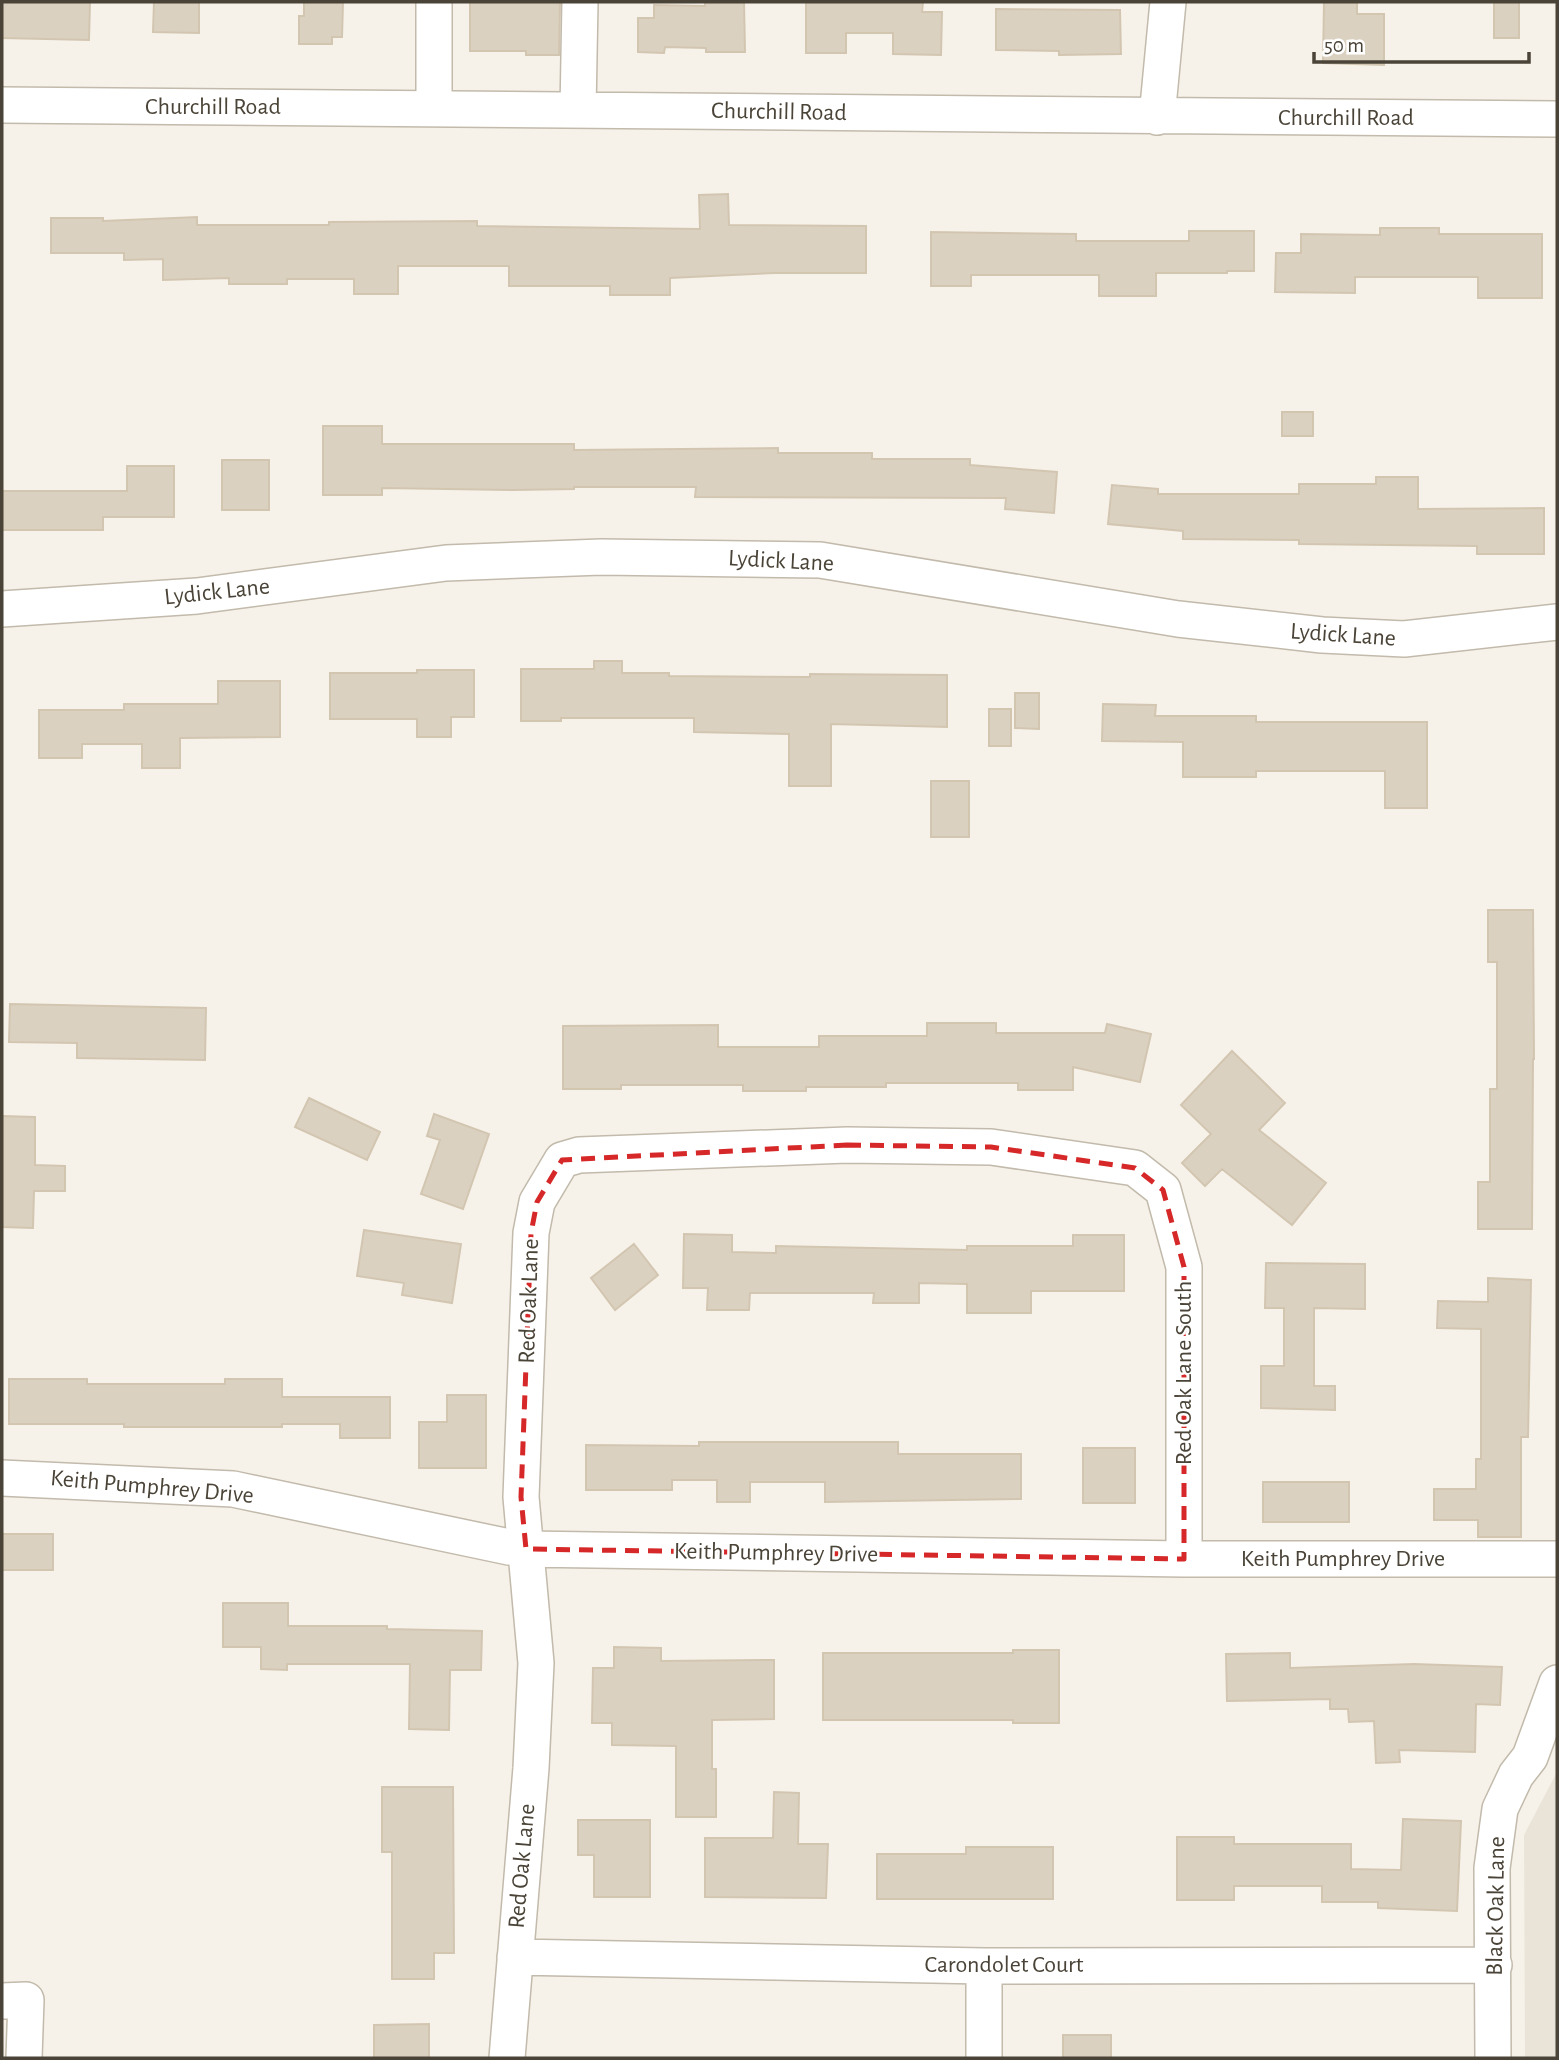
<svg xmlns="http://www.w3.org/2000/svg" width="1559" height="2060" font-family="'Alegreya Sans',sans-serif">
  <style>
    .residential { fill: #eae4d8 }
    .building { fill: #dbd1c1; stroke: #d3c6b1; stroke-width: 2 }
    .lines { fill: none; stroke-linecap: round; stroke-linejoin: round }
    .minor-casing { stroke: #c2baab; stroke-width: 38 }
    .minor { stroke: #fff; stroke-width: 35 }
    .marked { fill: none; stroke: #d62828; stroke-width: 5; stroke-dasharray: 14 9; stroke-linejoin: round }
    .labels { text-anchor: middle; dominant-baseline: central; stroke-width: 5; stroke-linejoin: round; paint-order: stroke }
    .street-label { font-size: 24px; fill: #4a4337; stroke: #fff }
  </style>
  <rect width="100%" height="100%" fill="#f6f2ea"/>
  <path class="residential" d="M 1557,1772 L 1557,2058 L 1525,2058 L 1524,1835 Z"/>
  <path class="building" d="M 2,2 L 90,2 L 89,40 L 2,38 Z
    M 154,2 L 199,2 L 199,33 L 153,32 Z
    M 304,2 L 343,2 L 342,37 L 332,37 L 332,44 L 299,44 L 299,16 L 304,16 Z
    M 470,2 L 560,2 L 559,55 L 526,55 L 526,51 L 470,51 Z
    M 705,2 L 744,2 L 745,52 L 706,52 L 706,48 L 665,47 L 664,53 L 638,52 L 638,18 L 654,18 L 654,5 L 705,6 Z
    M 806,2 L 923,2 L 922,12 L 942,12 L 941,55 L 893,54 L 893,33 L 846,33 L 846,53 L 806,53 Z
    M 1324,2 L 1357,2 L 1357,14 L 1384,14 L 1384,65 L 1323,63 Z
    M 1494,2 L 1519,2 L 1519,38 L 1494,38 Z
    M 996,9 L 1120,10 L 1121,54 L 1059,55 L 1059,51 L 996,50 Z
    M 728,194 L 729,225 L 866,226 L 866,273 L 775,273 L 670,278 L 670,295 L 610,295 L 610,286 L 509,286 L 509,266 L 398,266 L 398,294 L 354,294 L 354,279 L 287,279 L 287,284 L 229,284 L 229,278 L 163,280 L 163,259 L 124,260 L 124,253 L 51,253 L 51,218 L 103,218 L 103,221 L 197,217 L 197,225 L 329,225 L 329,222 L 477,221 L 477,226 L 700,229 L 699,195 Z
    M 1380,228 L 1439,228 L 1439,234 L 1542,234 L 1542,298 L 1478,298 L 1478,277 L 1355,277 L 1355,293 L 1275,292 L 1276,253 L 1301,253 L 1301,234 L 1380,235 Z
    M 1189,231 L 1254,231 L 1254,271 L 1227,271 L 1227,273 L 1156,273 L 1156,296 L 1099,296 L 1099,275 L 971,275 L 971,286 L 931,286 L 931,232 L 1076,234 L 1076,241 L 1189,241 Z
    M 1282,412 L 1313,412 L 1313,436 L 1282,436 Z
    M 323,426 L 382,426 L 382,444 L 574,444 L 574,450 L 778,448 L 778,453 L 872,453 L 872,459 L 970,459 L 970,465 L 1057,472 L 1054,513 L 1005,509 L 1006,498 L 695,497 L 696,487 L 574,487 L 574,489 L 514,490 L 382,488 L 382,495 L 323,495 Z
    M 222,460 L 269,460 L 269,510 L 222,510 Z
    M 127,466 L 174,466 L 174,517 L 103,517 L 103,530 L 2,530 L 2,491 L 127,491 Z
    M 1376,477 L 1418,477 L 1418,509 L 1544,508 L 1544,554 L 1477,554 L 1477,546 L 1299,544 L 1299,540 L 1183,539 L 1183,531 L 1108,524 L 1112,485 L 1158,489 L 1158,494 L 1299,494 L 1299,484 L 1376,484 Z
    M 594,661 L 622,661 L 622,673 L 669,673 L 669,676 L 810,677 L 810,674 L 947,675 L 947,727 L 831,724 L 831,786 L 789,786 L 789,734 L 694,732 L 694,718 L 561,718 L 561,721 L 521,721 L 521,669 L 594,669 Z
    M 417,670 L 474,670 L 474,717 L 451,717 L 451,737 L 417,737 L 417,719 L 330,719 L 330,673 L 417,673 Z
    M 218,681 L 280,681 L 280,737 L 180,738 L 180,768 L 142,768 L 142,744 L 82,744 L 82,758 L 39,758 L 39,710 L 124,710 L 124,704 L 218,704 Z
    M 1015,693 L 1039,693 L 1039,729 L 1015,728 Z
    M 1103,704 L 1156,705 L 1155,716 L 1256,716 L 1256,722 L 1427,722 L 1427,808 L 1385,808 L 1385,771 L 1256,771 L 1256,777 L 1183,777 L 1183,742 L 1102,741 Z
    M 989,709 L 1011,709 L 1011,746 L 989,746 Z
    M 931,781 L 969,781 L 969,837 L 931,837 Z
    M 1488,910 L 1533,910 L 1534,1059 L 1533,1059 L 1532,1229 L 1478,1229 L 1478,1182 L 1490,1182 L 1490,1089 L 1497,1089 L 1497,962 L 1488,962 Z
    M 10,1004 L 206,1008 L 205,1060 L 77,1058 L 77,1043 L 9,1042 Z
    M 927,1023 L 996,1023 L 996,1033 L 1105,1033 L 1107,1024 L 1151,1034 L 1140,1082 L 1073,1067 L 1073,1090 L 1018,1090 L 1018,1083 L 886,1083 L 886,1087 L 806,1087 L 806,1091 L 743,1091 L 743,1085 L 621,1085 L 621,1089 L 563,1089 L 563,1026 L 718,1025 L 718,1047 L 819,1047 L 819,1036 L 927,1036 Z
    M 1232,1051 L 1285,1103 L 1259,1130 L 1326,1183 L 1292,1225 L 1222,1169 L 1205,1186 L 1182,1163 L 1211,1134 L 1181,1105 Z
    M 309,1098 L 380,1132 L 367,1160 L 295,1127 Z
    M 434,1114 L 489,1134 L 463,1209 L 421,1194 L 440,1140 L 427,1136 Z
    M 2,1116 L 35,1117 L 35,1165 L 65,1166 L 65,1191 L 34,1191 L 33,1228 L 2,1227 Z
    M 364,1230 L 461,1244 L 452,1303 L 402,1295 L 404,1283 L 357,1276 Z
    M 684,1234 L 732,1235 L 732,1252 L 776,1253 L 776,1246 L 967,1250 L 967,1246 L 1073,1246 L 1073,1235 L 1124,1235 L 1124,1291 L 1031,1291 L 1031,1313 L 967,1313 L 967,1284 L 919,1283 L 919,1303 L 873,1303 L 874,1293 L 750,1293 L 749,1310 L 707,1310 L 708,1288 L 683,1288 Z
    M 634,1244 L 658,1275 L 615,1310 L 591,1278 Z
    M 1266,1263 L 1365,1264 L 1365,1309 L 1314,1308 L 1314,1386 L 1335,1386 L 1335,1410 L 1261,1408 L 1261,1366 L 1284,1366 L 1284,1308 L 1265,1308 Z
    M 1488,1278 L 1531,1280 L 1528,1437 L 1521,1437 L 1521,1537 L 1478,1537 L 1478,1520 L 1434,1520 L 1434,1489 L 1476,1489 L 1476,1459 L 1481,1459 L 1481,1329 L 1437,1328 L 1438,1301 L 1488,1302 Z
    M 9,1379 L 87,1379 L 87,1384 L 225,1384 L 225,1379 L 282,1379 L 282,1397 L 390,1397 L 390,1438 L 340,1438 L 340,1424 L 282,1424 L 282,1427 L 124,1427 L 124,1424 L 9,1424 Z
    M 447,1395 L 486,1395 L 486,1468 L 419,1468 L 419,1422 L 447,1422 Z
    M 699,1442 L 898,1442 L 898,1454 L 1021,1454 L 1021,1499 L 825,1502 L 825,1482 L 750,1482 L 750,1502 L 717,1502 L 717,1480 L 672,1480 L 672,1490 L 586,1490 L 586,1445 L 699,1446 Z
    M 1083,1448 L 1135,1448 L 1135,1503 L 1083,1503 Z
    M 1263,1482 L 1349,1482 L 1349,1522 L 1263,1522 Z
    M 2,1534 L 53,1534 L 53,1570 L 2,1570 Z
    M 223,1603 L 288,1603 L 288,1626 L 387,1626 L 387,1629 L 482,1631 L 481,1670 L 450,1670 L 449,1730 L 409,1729 L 410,1664 L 287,1664 L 287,1670 L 261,1669 L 261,1647 L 223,1647 Z
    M 614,1647 L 661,1648 L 661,1661 L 774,1660 L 774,1719 L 712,1720 L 712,1769 L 716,1769 L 716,1817 L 676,1817 L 676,1746 L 612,1745 L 612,1723 L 592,1723 L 593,1668 L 614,1668 Z
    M 1013,1650 L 1059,1650 L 1059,1723 L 1013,1723 L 1013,1720 L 823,1720 L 823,1653 L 1013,1653 Z
    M 1290,1653 L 1290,1668 L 1414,1664 L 1502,1667 L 1500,1705 L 1476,1704 L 1475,1752 L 1399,1750 L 1400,1762 L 1376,1763 L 1374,1721 L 1349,1722 L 1348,1709 L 1330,1709 L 1330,1699 L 1227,1701 L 1226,1654 Z
    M 382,1787 L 453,1787 L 454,1953 L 434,1953 L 434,1979 L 392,1979 L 392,1852 L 382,1852 Z
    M 774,1792 L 799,1793 L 798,1844 L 828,1844 L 826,1898 L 705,1897 L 705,1838 L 773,1838 Z
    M 1403,1819 L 1461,1821 L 1457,1911 L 1378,1908 L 1378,1902 L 1322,1902 L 1322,1886 L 1234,1886 L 1234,1900 L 1177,1900 L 1177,1837 L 1234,1837 L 1234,1844 L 1351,1844 L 1351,1869 L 1401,1870 Z
    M 578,1820 L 650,1820 L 650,1897 L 594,1897 L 594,1855 L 578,1855 Z
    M 966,1847 L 1053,1847 L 1053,1899 L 877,1899 L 877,1854 L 966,1854 Z
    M 429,2024 L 429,2058 L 374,2058 L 374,2025 Z
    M 1063,2035 L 1111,2035 L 1111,2058 L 1063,2058 Z"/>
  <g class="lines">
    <g class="minor-casing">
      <path id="minor" d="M 434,2 L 434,108
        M 2,105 L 1557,119
        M 578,110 L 580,2
        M 1157,117 L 1168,2
        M 2,609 L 197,596 L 446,563 L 601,557 L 820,560 L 1178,619 L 1322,635 L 1404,639 L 1557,622
        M 2,1478 L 233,1489 L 509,1547 L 526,1549 L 1184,1559 L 1557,1559
        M 515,1957 L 984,1966 L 1494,1965
        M 2,2001 L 26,2000 L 24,2058
        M 507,2058 L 531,1768 L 536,1663 L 521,1497 L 531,1233 L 537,1202 L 562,1160 L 579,1155 L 847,1145 L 991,1147 L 1135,1168 L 1163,1190 L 1184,1267 L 1184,1559
        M 984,2058 L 984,1966
        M 1493,2058 L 1492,1868 L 1500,1809 L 1516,1775 L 1530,1757 L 1557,1683"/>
    </g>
    <use href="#minor" class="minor"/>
  </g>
  <path class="marked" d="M 847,1145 L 991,1147 L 1135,1168 L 1163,1190 L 1184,1267 L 1184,1559 L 526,1549 L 521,1497 L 531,1233 L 537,1202 L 562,1160 Z"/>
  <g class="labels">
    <g class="street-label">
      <text x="213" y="107">Churchill Road</text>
      <text transform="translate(779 112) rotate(1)">Churchill Road</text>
      <text x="1346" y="118">Churchill Road</text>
      <text transform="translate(781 561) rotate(3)">Lydick Lane</text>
      <text transform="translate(217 592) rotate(-6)">Lydick Lane</text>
      <text transform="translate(1343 635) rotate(4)">Lydick Lane</text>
      <text transform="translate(529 1301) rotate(-88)">Red Oak Lane</text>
      <text transform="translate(1184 1373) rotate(-90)">Red Oak Lane South</text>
      <text transform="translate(152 1487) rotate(5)">Keith Pumphrey Drive</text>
      <text transform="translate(776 1553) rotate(1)">Keith Pumphrey Drive</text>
      <text x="1343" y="1559">Keith Pumphrey Drive</text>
      <text transform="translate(522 1866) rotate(-85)">Red Oak Lane</text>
      <text transform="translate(1496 1906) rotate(-89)">Black Oak Lane</text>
      <text x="1004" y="1965">Carondolet Court</text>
    </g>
  </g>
  <rect width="1559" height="2060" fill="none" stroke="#4a4337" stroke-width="7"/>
  <path d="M1314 52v10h215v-10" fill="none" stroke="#4a4337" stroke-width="3.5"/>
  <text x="1324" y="52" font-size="21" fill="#4a4337" stroke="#ffffff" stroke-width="5" paint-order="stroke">50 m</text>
</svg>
